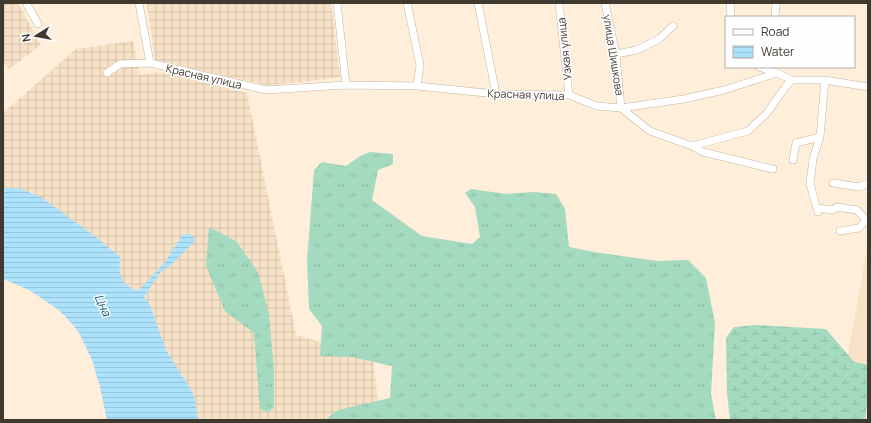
<svg xmlns="http://www.w3.org/2000/svg" width="871" height="423" font-family="Manrope,sans-serif">
  <style>
    .built { fill: #f7e2c7 }
    .industrial { fill: url(#industrial-grid) }
    .grass { fill: url(#grass-tufts) }
    .wetland { fill: url(#wetland-marsh) }
    .water { fill: url(#water-rules) }
    .lines { fill: none; stroke-linecap: round; stroke-linejoin: round }
    .minor-casing { stroke: #c4b5a1; stroke-width: 8 }
    .minor { stroke: #fff; stroke-width: 7 }
    .labels { text-anchor: middle; dominant-baseline: central; stroke-width: 3; stroke-linejoin: round; paint-order: stroke }
    .street-label { font-size: 11px; fill: #3f3930; stroke: #fefefe }
    .water-label { font-size: 12px; font-style: italic; fill: #0b5a77; stroke: #fefefe }
  </style>
  <defs>
    <pattern id="industrial-grid" width="8" height="8" patternUnits="userSpaceOnUse"><rect width="8" height="8" fill="#f7e2c7"/><path d="M0 4h8M4 0v8" fill="none" stroke="#d5c3ab"/></pattern>
    <pattern id="grass-tufts" width="24" height="20" patternUnits="userSpaceOnUse"><rect width="24" height="20" fill="#a3dac0"/><path d="M3 7l-1-3M5 7V3M7 7l1-3M15 17l-1-3M17 17v-4M19 17l1-3" fill="none" stroke="#8dbca5"/></pattern>
    <pattern id="wetland-marsh" width="20" height="14" patternUnits="userSpaceOnUse"><rect width="20" height="14" fill="#a3dac0"/><path d="M1 5h8M5 5V1M11 12h8M15 12V8" fill="none" stroke="#8dbca5"/></pattern>
    <pattern id="water-rules" width="6" height="5" patternUnits="userSpaceOnUse"><rect width="6" height="5" fill="#ade2fd"/><path d="M0 2.5h6" fill="none" stroke="#96c3d9"/></pattern>
  </defs>
  <rect width="100%" height="100%" fill="#ffeeda"/>
  <path class="built" d="M 868,244 L 868,420 L 836,420 Z"/>
  <path class="industrial" d="M 3,3 L 18,3 L 41,45 L 9,69 L 3,62 Z
    M 147,3 L 331,3 L 340,77 L 303,82 L 266,85 L 155,60 Z
    M 133,41 L 140,75 L 160,72 L 247,93 L 296,335 L 373,357 L 380,420 L 199,420 L 193,393 L 166,350 L 150,305 L 144,297 L 160,273 L 173,263 L 183,234 L 165,262 L 138,291 L 131,289 L 122,281 L 118,269 L 120,257 L 18,188 L 3,188 L 3,113 L 76,49 Z"/>
  <path class="grass" d="M 370,152 L 393,154 L 393,164 L 378,170 L 372,200 L 422,236 L 472,244 L 480,237 L 475,207 L 465,193 L 471,189 L 506,194 L 534,192 L 556,194 L 565,209 L 569,247 L 594,252 L 657,261 L 688,260 L 706,278 L 715,323 L 711,394 L 716,420 L 325,420 L 338,410 L 390,398 L 392,366 L 351,357 L 320,356 L 322,326 L 309,309 L 307,261 L 314,170 L 322,162 L 346,166 L 360,156 Z
    M 209,227 L 236,241 L 258,272 L 269,314 L 274,370 L 274,408 L 268,412 L 260,409 L 254,333 L 225,311 L 206,266 Z"/>
  <path class="wetland" d="M 757,325 L 826,329 L 854,362 L 868,365 L 868,395 L 865,420 L 730,420 L 727,393 L 726,338 L 734,327 Z"/>
  <path class="water" d="M 3,188 L 18,188 L 41,197 L 101,241 L 120,257 C 118,274 121,286 138,291 L 165,262 L 183,234 L 193,235 L 195,241 L 173,263 L 160,273 L 144,297 L 150,305 L 166,350 L 193,393 L 199,420 L 107,420 L 100,387 L 92,360 L 79,333 L 73,325 L 60,311 L 44,300 L 29,290 L 3,279 Z"/>
  <g class="lines">
    <g class="minor-casing">
      <path id="minor" d="M 26,3 L 38,24
        M 139,3 L 150,63
        M 337,3 L 346,85
        M 407,3 L 420,65 L 417,86
        M 478,3 L 496,94
        M 559,3 L 569,95
        M 605,3 L 616,54 L 621,108 L 684,99 L 724,90 L 777,73
        M 730,3 L 731,17
        M 775,17 L 776,3
        M 616,54 L 637,50 L 659,39 L 673,26
        M 759,67 L 777,73 L 792,80
        M 107,73 L 120,64 L 150,63 L 266,90 L 346,85 L 417,86 L 496,94 L 569,95 L 597,106 L 621,108 L 650,131 L 692,146 L 748,131 L 767,113 L 786,86 L 792,80 L 825,80 L 868,87
        M 692,146 L 703,152 L 773,169
        M 793,160 L 796,143 L 820,137
        M 833,183 L 860,187 L 868,183
        M 817,208 L 833,210 L 837,207 L 857,210 L 868,222
        M 818,212 L 810,184 L 813,159 L 820,137 L 825,80
        M 840,231 L 859,228 L 865,221"/>
    </g>
    <use href="#minor" class="minor"/>
  </g>
  <g class="labels">
    <g class="street-label">
      <text transform="translate(564 49) rotate(-96)">Узкая улица</text>
      <text transform="translate(614 55) rotate(81)">улица Шишкова</text>
      <text transform="translate(204 76) rotate(13)">Красная улица</text>
      <text transform="translate(526 94) rotate(2)">Красная улица</text>
    </g>
    <g class="water-label">
      <text transform="translate(103 305) rotate(65)">Цна</text>
    </g>
  </g>
  <rect width="871" height="423" fill="none" stroke="#3f3930" stroke-width="8"/>
  <rect x="725" y="16" width="130" height="52" fill="#fefefe" stroke="#b2afac"/>
  <rect x="733" y="29" width="20" height="6" fill="#ffffff" stroke="#b2afac"/>
  <text x="761" y="36" font-size="12" fill="#3f3930">Road</text>
  <rect x="733" y="46" width="20" height="12" fill="url(#water-rules)" stroke="#b2afac"/>
  <text x="761" y="56" font-size="12" fill="#3f3930">Water</text>
  <g transform="translate(36 36) rotate(259)" stroke="#fefefe" stroke-width="3" paint-order="stroke">
  <path d="M0-3L7 15L0 10L-7 15Z" fill="#3f3930"/>
  <text y="-6" font-size="11" font-weight="bold" text-anchor="middle" fill="#3f3930">N</text>
  </g>
</svg>
